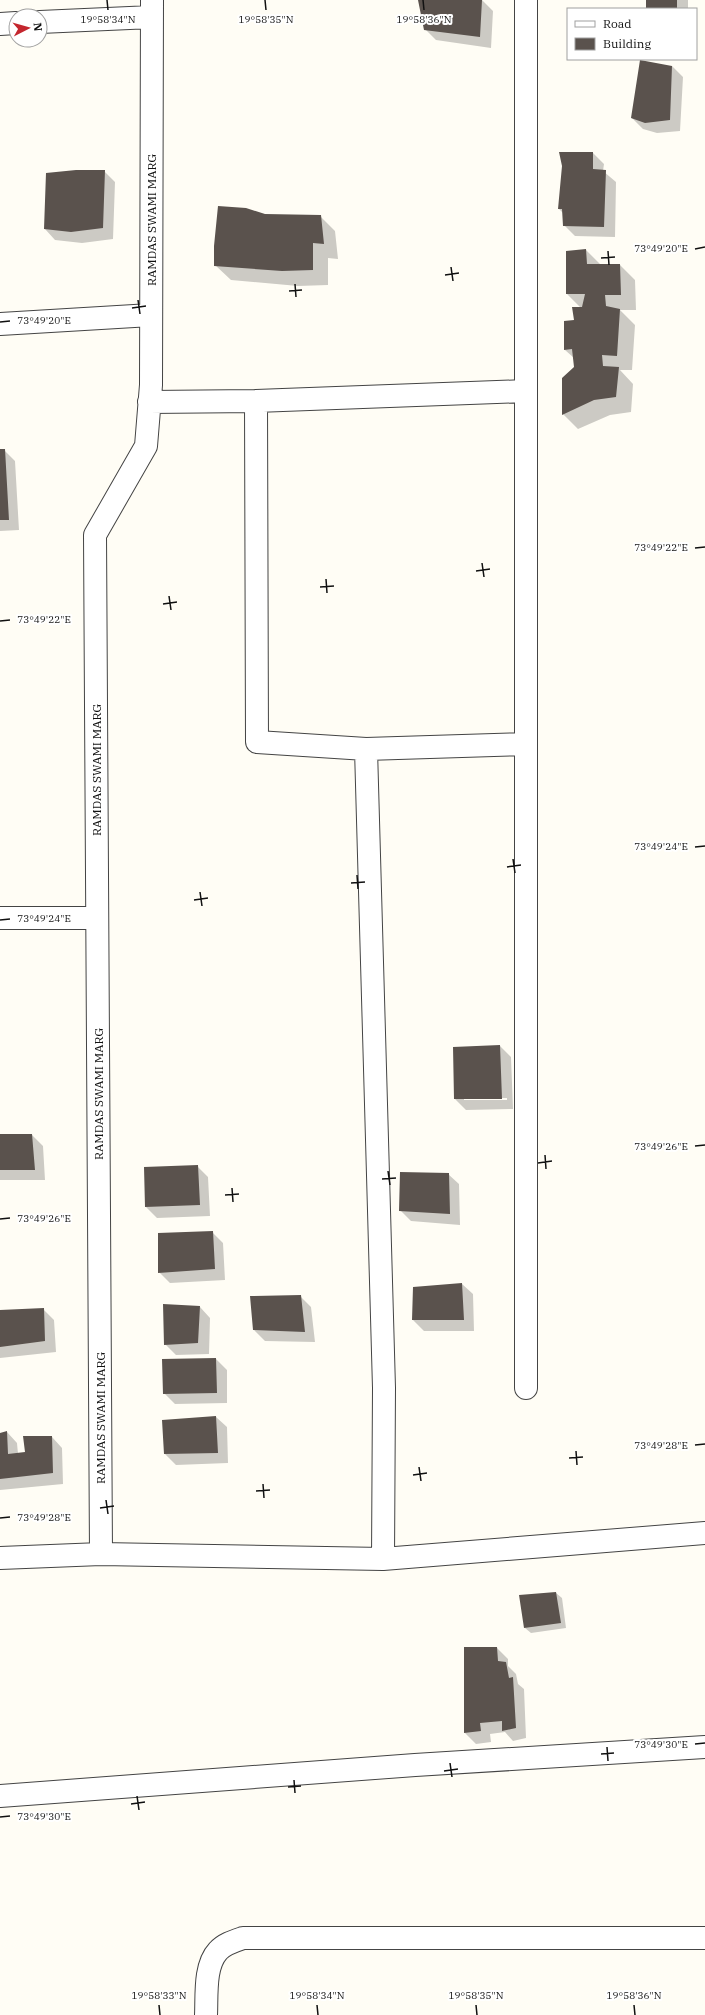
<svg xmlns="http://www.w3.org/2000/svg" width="705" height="2015" font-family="'IBM Plex Serif',serif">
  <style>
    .shadow { fill: #0003; fill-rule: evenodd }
    .building { fill: #5a524d }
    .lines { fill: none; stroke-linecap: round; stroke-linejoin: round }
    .minor-casing { stroke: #444; stroke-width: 24 }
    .minor { stroke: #fff; stroke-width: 22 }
    .ticks { fill: none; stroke: #111; stroke-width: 1.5 }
    .labels { text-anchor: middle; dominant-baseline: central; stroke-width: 4; stroke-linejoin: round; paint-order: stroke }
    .street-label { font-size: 12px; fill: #111; stroke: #fff }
    .ticks-label { font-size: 10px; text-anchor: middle; fill: #111; stroke: #fff; stroke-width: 4; stroke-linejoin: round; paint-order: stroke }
  </style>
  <rect width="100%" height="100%" fill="#fffdf5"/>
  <path class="shadow" d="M 419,0 L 482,0 L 493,11 L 491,48 L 436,40 L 425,29 Z
    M 646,0 L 688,0 L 688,9 L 646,9 Z
    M 672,66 L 683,77 L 680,131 L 657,133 L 643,129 L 632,118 Z
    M 593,153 L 604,164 L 603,171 L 616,182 L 615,237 L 575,236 L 564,225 L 563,213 L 559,209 L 563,166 Z
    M 104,171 L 115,182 L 113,239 L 82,243 L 55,240 L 45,229 Z
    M 265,215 L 320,216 L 335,231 L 338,259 L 328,258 L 328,285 L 298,286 L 231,280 L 215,265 Z
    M 586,250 L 601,265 L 620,265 L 635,280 L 636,310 L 620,310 L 635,325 L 632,370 L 620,370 L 633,384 L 631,412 L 610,415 L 578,429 L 563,414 L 575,368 L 574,358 L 565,350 L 581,308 L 567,294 Z
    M 0,450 L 4,450 L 15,461 L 19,530 L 0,531 Z
    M 500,1046 L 511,1057 L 513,1109 L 466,1110 L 455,1099 ZM 464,1098 L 507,1098 L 507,1100 L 464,1100 Z
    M 0,1135 L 32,1135 L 43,1146 L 45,1180 L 0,1180 Z
    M 197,1166 L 208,1177 L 210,1216 L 157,1218 L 146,1207 Z
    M 448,1174 L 459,1184 L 460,1225 L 411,1221 L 400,1210 Z
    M 212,1232 L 223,1243 L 225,1280 L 170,1283 L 159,1272 Z
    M 462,1284 L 473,1294 L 474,1331 L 424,1331 L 413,1320 L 414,1288 Z
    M 300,1296 L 311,1307 L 315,1342 L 265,1341 L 254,1330 Z
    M 200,1307 L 210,1318 L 209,1354 L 176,1355 L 165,1344 Z
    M 43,1309 L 54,1320 L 56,1352 L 0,1358 L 0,1311 Z
    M 216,1359 L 227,1370 L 227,1403 L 175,1404 L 164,1393 Z
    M 216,1417 L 227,1427 L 228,1463 L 176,1465 L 165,1454 L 163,1421 Z
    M 7,1432 L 17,1443 L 18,1454 L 26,1453 L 52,1437 L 62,1448 L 63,1484 L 0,1490 L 0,1434 Z
    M 556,1593 L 562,1598 L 566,1628 L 531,1633 L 525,1628 Z
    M 497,1648 L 508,1659 L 508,1666 L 516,1674 L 518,1684 L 524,1689 L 526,1738 L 513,1741 L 505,1732 L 490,1734 L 491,1742 L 476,1744 L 465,1733 Z"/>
  <path class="building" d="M 418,0 L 482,0 L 480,37 L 424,30 Z
    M 646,0 L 677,0 L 677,9 L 646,9 Z
    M 640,60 L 672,66 L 670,120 L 645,123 L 631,118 Z
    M 559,152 L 593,152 L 593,169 L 606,170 L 604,227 L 563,226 L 562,209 L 558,209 L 562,166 Z
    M 76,170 L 105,170 L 103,228 L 71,232 L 44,229 L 46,173 Z
    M 218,206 L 246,208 L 265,214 L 321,215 L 324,244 L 313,243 L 313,270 L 282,271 L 214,266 L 214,246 Z
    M 586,249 L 587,264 L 620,264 L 621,295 L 605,295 L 606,306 L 620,309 L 617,356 L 602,355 L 603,366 L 619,367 L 616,397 L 594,400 L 562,415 L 562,378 L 574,367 L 572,349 L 564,350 L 564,321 L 574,320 L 572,307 L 582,307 L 585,294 L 566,294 L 566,251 Z
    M 0,449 L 5,449 L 9,520 L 0,520 Z
    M 500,1045 L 502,1099 L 454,1099 L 453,1047 Z
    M 0,1134 L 32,1134 L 35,1170 L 0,1170 Z
    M 198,1165 L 200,1205 L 145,1207 L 144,1167 Z
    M 400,1172 L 449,1173 L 450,1214 L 399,1211 Z
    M 213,1231 L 215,1269 L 158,1273 L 158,1233 Z
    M 462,1283 L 464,1320 L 412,1320 L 413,1287 Z
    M 301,1295 L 305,1332 L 253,1330 L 250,1296 Z
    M 163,1304 L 200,1306 L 198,1343 L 164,1345 Z
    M 44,1308 L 45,1341 L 0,1347 L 0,1310 Z
    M 216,1358 L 217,1393 L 163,1394 L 162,1359 Z
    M 216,1416 L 218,1453 L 164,1454 L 162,1420 Z
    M 7,1431 L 8,1454 L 25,1452 L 23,1436 L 52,1436 L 53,1473 L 0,1479 L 0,1433 Z
    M 556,1592 L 561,1623 L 524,1628 L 519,1595 Z
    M 464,1647 L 497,1647 L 498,1661 L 506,1662 L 509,1678 L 513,1677 L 516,1728 L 502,1731 L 502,1721 L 480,1723 L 481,1731 L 464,1733 Z"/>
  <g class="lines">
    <g class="minor-casing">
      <path id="minor" d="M 40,22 L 152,17
        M 0,24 L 16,23
        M 0,324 L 151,315
        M 149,402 L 256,401
        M 366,749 L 526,744
        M 0,918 L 97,918
        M 526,1388 L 526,0
        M 101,1554 L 95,535 L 146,446 L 151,385 L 152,0
        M 0,1558 L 101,1554 L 383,1559 L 384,1388 L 366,749 L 257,742 L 256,401 L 526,391
        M 383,1559 L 705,1533
        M 0,1796 L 415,1765 L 705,1747
        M 206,2015 C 207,1996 204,1966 218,1951 C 224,1944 234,1941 243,1938 L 705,1938"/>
    </g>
    <use href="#minor" class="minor"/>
  </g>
  <path class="ticks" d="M 107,0 L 108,10M 265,0 L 266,10M 423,0 L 424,10M 695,249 L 705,247M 608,251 L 609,265M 601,258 L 615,257M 451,267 L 453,281M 445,275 L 459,273M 295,284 L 296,297M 289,291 L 302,290M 138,300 L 140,314M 132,308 L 146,306M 0,322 L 10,321M 695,548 L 705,547M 482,563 L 484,577M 476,571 L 490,569M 326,579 L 327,593M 320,587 L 334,586M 169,596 L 171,610M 163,604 L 177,602M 0,621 L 10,620M 695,847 L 705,846M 513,859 L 515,873M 507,867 L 521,865M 357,875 L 358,889M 351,883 L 365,882M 200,892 L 202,906M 194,900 L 208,898M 0,920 L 10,919M 695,1146 L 705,1145M 545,1155 L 546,1169M 538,1163 L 552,1161M 388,1171 L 390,1185M 382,1179 L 396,1178M 232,1188 L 233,1202M 225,1195 L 239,1194M 0,1219 L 10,1218M 695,1445 L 705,1444M 576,1451 L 577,1465M 569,1458 L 583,1457M 419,1467 L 421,1481M 413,1475 L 427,1473M 263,1484 L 264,1498M 256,1491 L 270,1490M 106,1500 L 108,1514M 100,1508 L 114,1506M 0,1518 L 10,1517M 695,1744 L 705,1743M 607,1747 L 608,1761M 601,1754 L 614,1753M 450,1763 L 452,1777M 444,1771 L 458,1769M 294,1780 L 295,1793M 288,1787 L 301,1786M 137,1796 L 139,1810M 131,1804 L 145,1802M 0,1817 L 10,1816M 159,2005 L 160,2015M 317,2005 L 318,2015M 476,2005 L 477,2015M 634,2005 L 635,2015"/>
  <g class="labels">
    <g class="street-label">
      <text transform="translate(151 220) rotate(-90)">RAMDAS SWAMI MARG</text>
      <text transform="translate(96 770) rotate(-90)">RAMDAS SWAMI MARG</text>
      <text transform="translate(98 1094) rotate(-90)">RAMDAS SWAMI MARG</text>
      <text transform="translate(100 1418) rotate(-90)">RAMDAS SWAMI MARG</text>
    </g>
  </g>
  <g class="ticks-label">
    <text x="108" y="23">19°58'34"N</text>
    <text x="266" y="23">19°58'35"N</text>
    <text x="424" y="23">19°58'36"N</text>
    <text x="661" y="252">73°49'20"E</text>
    <text x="44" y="324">73°49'20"E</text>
    <text x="661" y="551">73°49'22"E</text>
    <text x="44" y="623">73°49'22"E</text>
    <text x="661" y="850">73°49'24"E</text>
    <text x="44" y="922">73°49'24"E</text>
    <text x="661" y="1150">73°49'26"E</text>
    <text x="44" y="1222">73°49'26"E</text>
    <text x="661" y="1449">73°49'28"E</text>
    <text x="44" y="1521">73°49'28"E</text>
    <text x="661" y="1748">73°49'30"E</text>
    <text x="44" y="1820">73°49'30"E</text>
    <text x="159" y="1999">19°58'33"N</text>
    <text x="317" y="1999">19°58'34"N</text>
    <text x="476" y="1999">19°58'35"N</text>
    <text x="634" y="1999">19°58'36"N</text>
  </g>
  <rect x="567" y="8" width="130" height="52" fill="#ffffff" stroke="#a0a0a0"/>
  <rect x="575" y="21" width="20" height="6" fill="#ffffff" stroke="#a0a0a0"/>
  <text x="603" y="28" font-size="12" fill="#111111">Road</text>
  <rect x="575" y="38" width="20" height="12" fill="#5a524d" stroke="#a0a0a0"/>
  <text x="603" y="48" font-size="12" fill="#111111">Building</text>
  <g transform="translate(28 28) rotate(84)"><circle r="19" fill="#ffffff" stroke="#a0a0a0"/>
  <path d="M0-3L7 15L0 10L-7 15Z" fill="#c4262e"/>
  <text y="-6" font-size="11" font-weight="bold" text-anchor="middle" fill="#111111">N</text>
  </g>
</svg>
